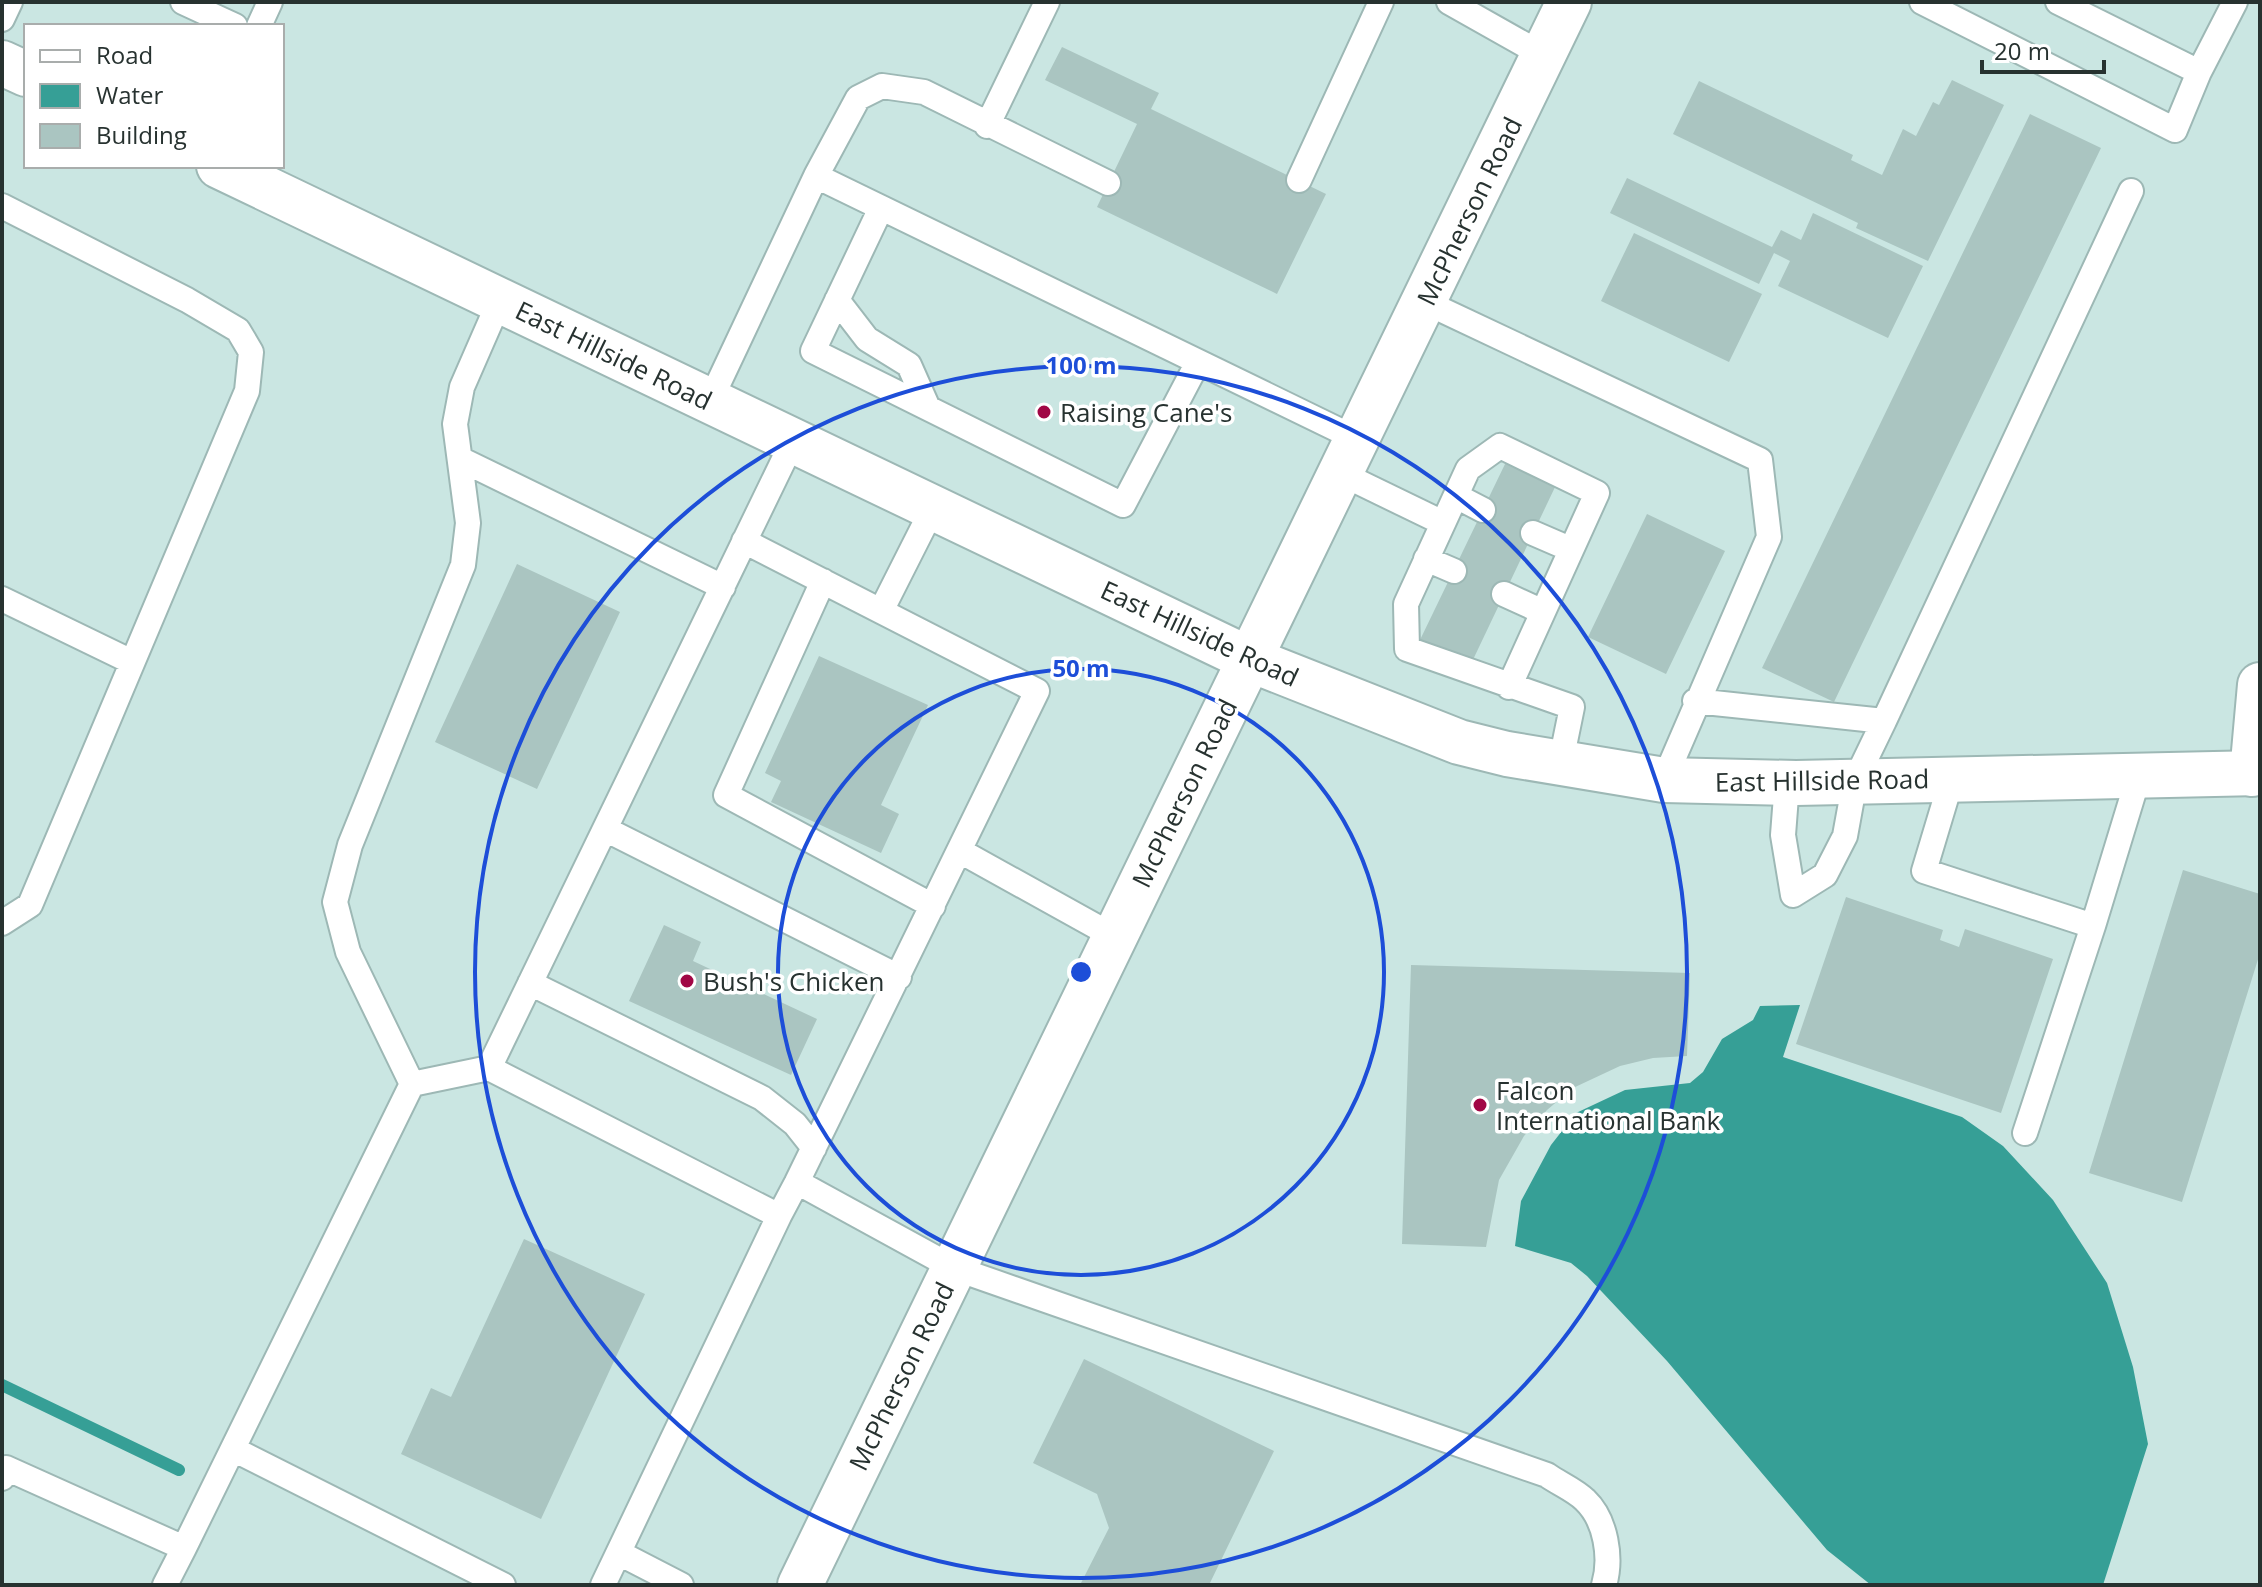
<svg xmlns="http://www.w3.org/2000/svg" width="2262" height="1587" font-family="'Open Sans',sans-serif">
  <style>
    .water { fill: #369f96 }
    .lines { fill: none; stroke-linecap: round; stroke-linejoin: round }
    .stream { stroke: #369f96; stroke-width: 12 }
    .building { fill: #aac5c1 }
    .service-casing { stroke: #9db8b5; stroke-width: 28 }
    .minor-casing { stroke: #9db8b5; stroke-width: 48 }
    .tertiary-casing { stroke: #9db8b5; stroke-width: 48 }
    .secondary-casing { stroke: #9db8b5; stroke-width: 48 }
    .service { stroke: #fff; stroke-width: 24 }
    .minor { stroke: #fff; stroke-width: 44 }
    .tertiary { stroke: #fff; stroke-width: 44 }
    .secondary { stroke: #fff; stroke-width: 44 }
    .ring { fill: none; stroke: #1d4ed8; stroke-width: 4 }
    .poi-dot { fill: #a10745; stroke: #fff; stroke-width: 3 }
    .labels { text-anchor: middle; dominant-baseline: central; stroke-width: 7; stroke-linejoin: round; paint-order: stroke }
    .street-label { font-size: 26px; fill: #273230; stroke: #fff }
    .poi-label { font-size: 26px; fill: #273230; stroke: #fff; text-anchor: start }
    .centre { fill: #1d4ed8; stroke: #fff; stroke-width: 4 }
    .ring-label { font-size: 24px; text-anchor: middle; font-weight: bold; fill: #1d4ed8; stroke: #fff; stroke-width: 7; stroke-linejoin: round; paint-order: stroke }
  </style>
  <rect width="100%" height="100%" fill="#cae6e2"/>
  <path class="water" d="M 1800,1005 L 1783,1057 L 1962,1117 L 2003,1146 L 2053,1200 L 2107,1283 L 2133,1367 L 2148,1444 L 2103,1585 L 1871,1585 L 1827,1550 L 1667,1361 L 1587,1276 L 1571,1263 L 1515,1246 L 1521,1201 L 1551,1145 L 1576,1113 L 1625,1090 L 1690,1083 L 1703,1072 L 1722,1039 L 1753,1020 L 1760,1006 Z"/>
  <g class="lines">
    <path class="stream" d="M 2,1385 L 179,1470"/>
  </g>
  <path class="building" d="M 1062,47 L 1159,93 L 1151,109 L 1326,194 L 1277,294 L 1097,207 L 1137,124 L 1045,80 Z
    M 1952,80 L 2004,105 L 1928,261 L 1856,228 L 1858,223 L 1673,134 L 1699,81 L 1853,155 L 1851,160 L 1882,175 L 1903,129 L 1916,136 L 1933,102 L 1939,105 Z
    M 2030,114 L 2101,148 L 1834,702 L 1762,668 Z
    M 1627,178 L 1772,247 L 1781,230 L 1801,240 L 1813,213 L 1923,266 L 1888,338 L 1778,286 L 1790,261 L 1774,253 L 1759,284 L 1610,213 Z
    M 1634,233 L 1762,294 L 1729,362 L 1601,301 Z
    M 1506,462 L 1556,485 L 1470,666 L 1419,642 Z
    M 1647,514 L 1725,551 L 1666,674 L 1588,637 Z
    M 517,564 L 620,612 L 537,789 L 435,742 Z
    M 819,656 L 928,705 L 881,805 L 899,814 L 881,853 L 771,802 L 781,781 L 765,773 Z
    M 2183,870 L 2260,894 L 2260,953 L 2182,1202 L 2089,1173 Z
    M 1846,897 L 1943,930 L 1940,940 L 1959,947 L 1965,929 L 2053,959 L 2001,1113 L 1796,1044 Z
    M 664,925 L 701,942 L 693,961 L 817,1019 L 791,1075 L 629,1001 Z
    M 1411,965 L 1690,973 L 1687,1056 L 1653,1058 L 1620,1066 L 1573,1088 L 1547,1110 L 1524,1136 L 1499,1180 L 1486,1247 L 1402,1244 Z
    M 524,1239 L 645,1294 L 541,1519 L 401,1454 L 431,1388 L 451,1397 Z
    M 1084,1359 L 1274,1451 L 1209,1585 L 1080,1585 L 1109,1528 L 1097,1494 L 1033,1463 Z"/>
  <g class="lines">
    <g class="service-casing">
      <path id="service" d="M 183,2 L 235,26
        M 1449,2 L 1543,55
        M 1922,2 L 2175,130 L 2199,72
        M 2058,2 L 2199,72 L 2235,2
        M 2,19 L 10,2
        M 259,26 L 270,2
        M 987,126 L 1047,2
        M 816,176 L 858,98 L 882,86 L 924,92 L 1108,183
        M 1299,180 L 1381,2
        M 2,206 L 187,300 L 238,330 L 251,352 L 247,391 L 30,905 L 2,923
        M 881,208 L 813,351 L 1123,505 L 1198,362
        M 837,300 L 867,339 L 909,365 L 928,408
        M 1425,302 L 1760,460 L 1769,537 L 1664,780
        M 710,401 L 816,176 L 1357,439
        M 793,441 L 489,1068 L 779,1216 L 797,1182 L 954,1268 L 1547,1475 C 1558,1483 1575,1490 1585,1500 C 1606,1520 1612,1558 1604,1585
        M 460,459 L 723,587
        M 1340,473 L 1443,523
        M 1456,496 L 1483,510
        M 1533,533 L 1570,549
        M 744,541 L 1037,691 L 797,1182
        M 1426,559 L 1454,571
        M 823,581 L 726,795 L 933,906
        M 1504,594 L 1543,612
        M 2,599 L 132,662
        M 881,611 L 933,508
        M 1509,687 L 1597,493 L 1500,446 L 1468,469 L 1406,604 L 1407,649 L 1572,707 L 1561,761
        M 1695,701 L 1884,721 L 2131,191
        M 1952,778 L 1924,871 L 2093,926 L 2025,1133
        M 1787,783 L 1783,835 L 1793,895 L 1825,875 L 1845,836 L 1855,781 L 1884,721
        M 605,829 L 899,977
        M 960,851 L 1115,937
        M 2093,926 L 2139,775
        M 530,983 L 762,1098 L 795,1124 L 814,1148
        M 412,1084 L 348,952 L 335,902 L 350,845 L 463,565 L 468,523 L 455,424 L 462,387 L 500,300
        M 233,1449 L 503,1585
        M 2,1478 L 6,1468 L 184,1548 L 412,1084 L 489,1068
        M 619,1553 L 681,1585
        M 165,1585 L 184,1548
        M 603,1585 L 779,1216"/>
    </g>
    <g class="minor-casing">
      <path id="minor" d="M 2252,774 L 2260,685"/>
    </g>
    <g class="tertiary-casing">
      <path id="tertiary" d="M 2,63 L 26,74
        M 219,166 L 1249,659 L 1459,742 L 1507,754 L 1664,780 L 1796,783 L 2260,773"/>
    </g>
    <g class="secondary-casing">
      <path id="secondary" d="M 800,1585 L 1569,2"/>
    </g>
    <use href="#service" class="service"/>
    <use href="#minor" class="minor"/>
    <use href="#tertiary" class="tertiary"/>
    <use href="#secondary" class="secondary"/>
  </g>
  <g class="ring">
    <circle cx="1081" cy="972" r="303"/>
    <circle cx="1081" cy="972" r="606"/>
  </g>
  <g class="poi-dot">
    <circle cx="1044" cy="412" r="8"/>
    <circle cx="687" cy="981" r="8"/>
    <circle cx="1480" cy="1105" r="8"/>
  </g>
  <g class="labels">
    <g class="street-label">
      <text transform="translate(1469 211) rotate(-64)">McPherson Road</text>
      <text transform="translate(614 355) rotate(26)">East Hillside Road</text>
      <text transform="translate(1200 633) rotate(25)">East Hillside Road</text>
      <text transform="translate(1822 780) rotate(-1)">East Hillside Road</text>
      <text transform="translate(1184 793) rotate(-64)">McPherson Road</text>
      <text transform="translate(901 1376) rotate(-64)">McPherson Road</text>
    </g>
    <g class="poi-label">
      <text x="1060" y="412">Raising Cane's</text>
      <text x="703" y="981">Bush's Chicken</text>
      <text x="1496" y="1090">Falcon<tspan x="1496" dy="30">International Bank</tspan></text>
    </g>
  </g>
  <circle cx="1081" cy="972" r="12" class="centre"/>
  <g class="ring-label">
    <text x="1081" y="374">100 m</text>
    <text x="1081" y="677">50 m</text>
  </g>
  <rect width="2262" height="1587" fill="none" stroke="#273230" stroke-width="8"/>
  <rect x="24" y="24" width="260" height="144" fill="#ffffff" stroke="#a9adac" stroke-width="2"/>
  <rect x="40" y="50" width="40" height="12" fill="#ffffff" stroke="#a9adac" stroke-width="2"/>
  <text x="96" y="64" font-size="24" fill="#273230">Road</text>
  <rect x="40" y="84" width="40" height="24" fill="#369f96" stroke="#a9adac" stroke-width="2"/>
  <text x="96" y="104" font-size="24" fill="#273230">Water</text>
  <rect x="40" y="124" width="40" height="24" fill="#aac5c1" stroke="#a9adac" stroke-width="2"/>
  <text x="96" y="144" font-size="24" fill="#273230">Building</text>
  <path d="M1982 60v12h122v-12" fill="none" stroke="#273230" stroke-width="4"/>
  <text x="1994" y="60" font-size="24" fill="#273230" stroke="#ffffff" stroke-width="6" paint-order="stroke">20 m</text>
</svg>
